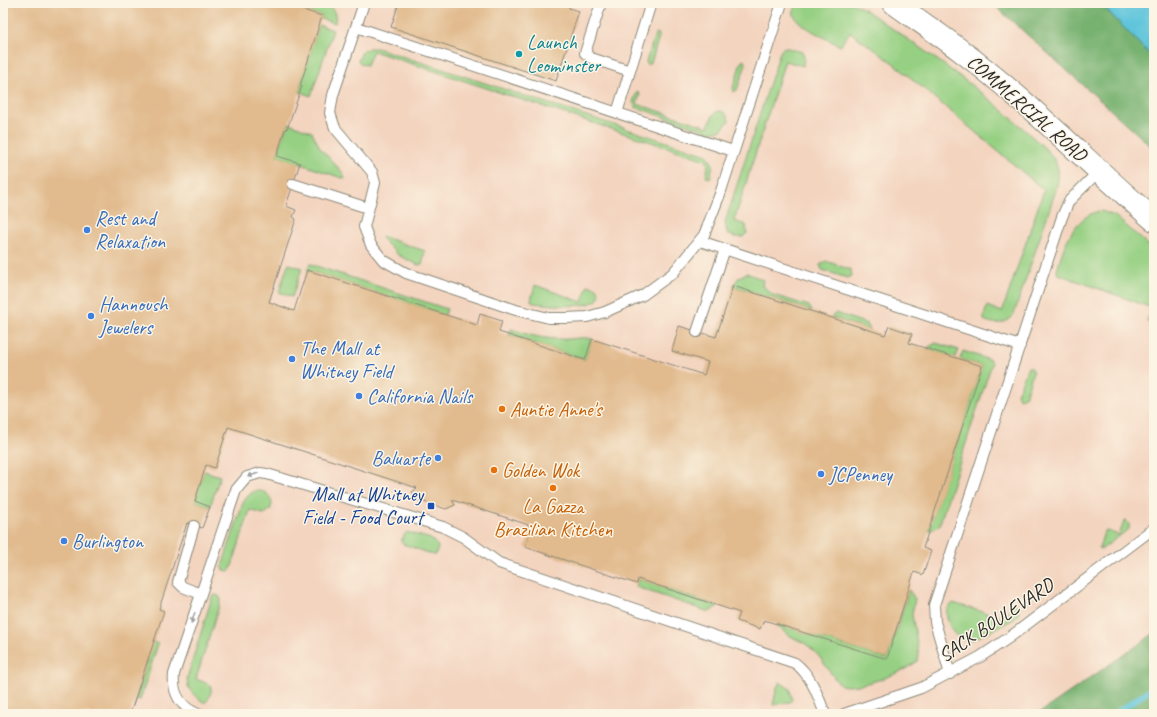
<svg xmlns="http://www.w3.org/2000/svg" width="1157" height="717" font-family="Caveat,sans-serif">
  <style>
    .built { fill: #f3d4bf }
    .green { fill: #96d083; stroke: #607e57 }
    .forest { fill: #78b271; stroke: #526e4e }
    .water { fill: #5ec5db; stroke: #447883 }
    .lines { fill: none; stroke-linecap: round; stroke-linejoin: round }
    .stream { stroke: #5ec5db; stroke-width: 6 }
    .building { fill: #e1ba8d }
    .service-casing { stroke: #8c8878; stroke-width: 12 }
    .tertiary-casing { stroke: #8c8878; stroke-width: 24 }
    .service { stroke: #fff; stroke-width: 10 }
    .tertiary { stroke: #fff; stroke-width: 22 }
    .oneway { fill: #a0a0a0 }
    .culture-dot { fill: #0f9aa8; stroke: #fcf5e5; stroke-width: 1.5 }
    .shop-dot { fill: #3f7fe0; stroke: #fcf5e5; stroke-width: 1.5 }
    .food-dot { fill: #e8710a; stroke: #fcf5e5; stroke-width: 1.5 }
    .transit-dot { fill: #1a4fb4; stroke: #fcf5e5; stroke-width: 1.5 }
    .labels { text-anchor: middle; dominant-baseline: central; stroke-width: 3; stroke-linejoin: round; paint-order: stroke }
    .culture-label { font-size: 20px; fill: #0d838f; stroke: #fcf5e5; text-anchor: start }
    .street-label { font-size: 20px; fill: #2b2b2b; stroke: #fcf5e5 }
    .shop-label { font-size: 20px; fill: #366cbe; stroke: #fcf5e5; text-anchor: start }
    .food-label { font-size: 20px; fill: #c56008; stroke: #fcf5e5; text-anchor: start }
    .transit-label { font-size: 20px; fill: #164399; stroke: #fcf5e5; text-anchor: end }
  </style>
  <rect width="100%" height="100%" fill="#fcf5e5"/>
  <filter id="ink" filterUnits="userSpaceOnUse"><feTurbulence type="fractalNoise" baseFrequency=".025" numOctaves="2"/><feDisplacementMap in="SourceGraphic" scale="8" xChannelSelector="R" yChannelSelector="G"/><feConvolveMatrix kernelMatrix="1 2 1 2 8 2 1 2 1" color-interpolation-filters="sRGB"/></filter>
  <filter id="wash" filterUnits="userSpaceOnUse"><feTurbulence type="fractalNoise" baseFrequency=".012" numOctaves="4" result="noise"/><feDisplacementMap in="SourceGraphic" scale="16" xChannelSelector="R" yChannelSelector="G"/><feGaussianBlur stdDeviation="0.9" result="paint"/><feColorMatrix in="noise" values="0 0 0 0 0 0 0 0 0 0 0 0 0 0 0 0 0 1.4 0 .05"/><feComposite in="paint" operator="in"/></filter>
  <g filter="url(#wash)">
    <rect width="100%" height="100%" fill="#ede5c5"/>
    <path class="built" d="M 3,3 L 992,3 L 1154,149 L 1154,633 L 1038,714 L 3,714 Z"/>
    <path class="green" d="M 292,3 L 325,3 C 333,8 337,14 335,23 L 321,19 L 322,16 L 293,7 Z
      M 797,3 L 853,3 L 864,9 C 919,47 975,84 1025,130 C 1035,140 1050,150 1056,163 C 1060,172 1058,182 1056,190 L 1014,314 C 1006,324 996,326 984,320 L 984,316 L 987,306 L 1002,312 L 1044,190 L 893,63 L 850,32 L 840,46 C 830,40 798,26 794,15 C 793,11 795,7 797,3 Z
      M 319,25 L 333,30 L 311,96 L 300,92 L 302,86 L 300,86 Z
      M 656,33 L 659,34 L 659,37 L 651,63 L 647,65 L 646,61 Z
      M 784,47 L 802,52 L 804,56 L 803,66 L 785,61 L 734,221 L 746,225 L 747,233 L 743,237 L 734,237 L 727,233 L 725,222 L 780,52 Z
      M 377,48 L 707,155 L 713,164 L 710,178 L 706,177 L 708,165 L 706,160 L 373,51 L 367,65 L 361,64 L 358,61 L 362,52 L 369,48 Z
      M 744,60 L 746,64 L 737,90 L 734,92 L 733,88 L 741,62 Z
      M 637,92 L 640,94 L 637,104 L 708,127 L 713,115 L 718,111 C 724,111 728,114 729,121 L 721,130 L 710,132 L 635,107 L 633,102 Z
      M 289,123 L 312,132 L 320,148 L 343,173 L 345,179 L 277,156 L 285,129 L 287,129 Z
      M 1101,211 L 1115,216 L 1154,250 L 1154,323 L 1147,321 L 1152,308 L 1058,274 L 1057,272 C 1061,249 1075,214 1101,211 Z
      M 381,236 L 425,251 L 422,264 L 418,265 L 398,255 L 380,237 Z
      M 826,261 L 851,270 L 852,276 L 847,278 L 822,270 L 820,265 Z
      M 288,264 L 302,268 L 292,297 L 279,292 Z
      M 310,264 L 447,309 L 445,315 L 307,270 Z
      M 747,273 L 763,280 L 762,285 L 773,295 L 809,306 L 812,311 L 733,286 L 739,277 Z
      M 535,285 L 582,302 L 588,285 L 597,288 L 600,295 L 596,301 C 582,309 550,305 533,303 L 531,300 Z
      M 836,313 L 867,324 L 870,330 L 831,317 Z
      M 511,329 C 528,335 543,339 561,339 C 572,340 582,336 592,339 L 585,360 L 509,335 Z
      M 936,343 L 959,350 L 955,358 L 927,348 Z
      M 963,351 L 990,360 L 992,363 L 939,526 L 928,531 L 982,366 L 960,359 Z
      M 1028,367 L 1031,367 L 1033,372 L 1025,397 L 1019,399 L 1017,394 Z
      M 204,471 L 220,476 L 210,507 L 195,501 Z
      M 254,491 C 273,488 278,511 263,514 L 250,510 L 231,569 L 229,571 L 224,570 L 222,566 L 243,503 L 247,497 Z
      M 1125,519 L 1129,524 L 1129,529 L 1102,549 L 1099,548 L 1104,532 L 1107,531 L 1119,535 Z
      M 407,532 L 431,539 L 438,546 L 437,553 L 434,555 L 403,544 L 401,542 L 404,535 Z
      M 638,579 L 718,606 L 709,612 L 636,587 Z
      M 909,590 L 915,599 L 912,614 L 919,655 L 918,660 C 908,672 857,690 841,685 C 829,674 823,658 811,648 C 799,638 785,637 777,624 L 887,659 Z
      M 215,595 L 219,596 L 221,600 L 196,679 L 211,685 C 212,691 210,698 206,702 L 203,702 L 193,694 L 188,687 L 187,678 L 212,597 Z
      M 953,603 L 1003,618 L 1006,616 L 1013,603 L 1017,604 L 1019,611 C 1018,615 1017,617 1014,619 C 1010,621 975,639 972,640 C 954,643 945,622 947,609 Z
      M 153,642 L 158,644 L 140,700 L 136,699 Z
      M 780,682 L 790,689 L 792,700 L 790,702 L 773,705 L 777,687 Z"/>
    <path class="forest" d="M 992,3 L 1100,3 L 1154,59 L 1154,149 Z
      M 1154,633 L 1154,714 L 1038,714 L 1145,640 Z"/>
    <path class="water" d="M 1100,3 L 1154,3 L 1154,59 Z"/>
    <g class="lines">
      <path class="stream" d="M 1115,714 L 1154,687"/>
    </g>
    <g id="blocks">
      <path class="building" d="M 3,3 L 292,3 L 293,7 L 322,16 L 300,86 L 302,86 L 287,129 L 285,129 L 277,156 L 300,163 L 286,206 L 296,210 L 293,217 L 296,219 L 269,302 L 294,311 L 307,270 L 477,325 L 480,314 L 502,321 L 499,332 L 585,360 L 592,339 L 704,375 L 708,362 L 672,351 L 679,326 L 716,337 L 733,286 L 885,335 L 889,326 L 912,334 L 909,343 L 982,366 L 923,548 L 931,551 L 923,575 L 914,572 L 887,659 L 764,620 L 760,629 L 737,621 L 740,613 L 638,579 L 637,584 L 525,547 L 532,526 L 452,500 L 455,505 L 446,509 L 418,500 L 412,492 L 417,488 L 228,427 L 215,468 L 206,465 L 195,501 L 210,507 L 202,528 L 187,523 L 159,609 L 164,611 L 130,714 L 3,714 Z
        M 399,3 L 570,3 L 569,8 L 579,11 L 556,81 L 391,27 Z"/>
    </g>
  </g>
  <g filter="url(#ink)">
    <use href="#blocks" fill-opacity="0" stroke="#8c8878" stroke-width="1"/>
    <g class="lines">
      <g class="service-casing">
        <path id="service" d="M 364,3 L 333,95 L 330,113 L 335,128 L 372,172 L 375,183 L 364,227 L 371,245 L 383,260 L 406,273 L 516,310 L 549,318 L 566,318 L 587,317 L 605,312 L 643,295 L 673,273 L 704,235 L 720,194 L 782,3
          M 601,3 L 585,53 L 591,58 L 630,71
          M 356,27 L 733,151
          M 617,113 L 651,3
          M 293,184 L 368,208
          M 700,241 L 1020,346
          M 697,332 L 725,249
          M 194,526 L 178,582 L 183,587 L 201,594
          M 950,674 L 935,622 L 934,605 L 1062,217 L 1069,201 L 1099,171
          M 198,714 C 180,707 172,692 174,674 L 236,490 L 247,477 L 260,473 L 267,474 L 443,527 L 463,537 L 499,563 L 795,663 C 811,675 818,696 825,714
          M 844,714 L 921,688 L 980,657 L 1010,637 L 1154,528"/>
      </g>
      <g class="tertiary-casing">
        <path id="tertiary" d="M 894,3 C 916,19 939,34 960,50 C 1029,102 1089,164 1154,220"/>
      </g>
      <use href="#service" class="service"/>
      <use href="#tertiary" class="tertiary"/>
    </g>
    <defs><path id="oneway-solid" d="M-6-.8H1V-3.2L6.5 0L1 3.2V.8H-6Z"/></defs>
    <g class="oneway">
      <use href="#oneway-solid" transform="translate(253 475) rotate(161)"/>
      <use href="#oneway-solid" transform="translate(193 618) rotate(109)"/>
    </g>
  </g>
  <circle class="culture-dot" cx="519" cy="54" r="4"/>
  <g class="shop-dot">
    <circle cx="87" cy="230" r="4"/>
    <circle cx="91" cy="316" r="4"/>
    <circle cx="292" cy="359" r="4"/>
    <circle cx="359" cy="396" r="4"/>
    <circle cx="438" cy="458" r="4"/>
    <circle cx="821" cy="474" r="4"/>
    <circle cx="64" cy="541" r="4"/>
  </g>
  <g class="food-dot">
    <circle cx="502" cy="409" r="4"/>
    <circle cx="494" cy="470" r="4"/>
    <circle cx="553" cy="488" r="4"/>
  </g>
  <rect class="transit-dot" x="427" y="502" width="8" height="8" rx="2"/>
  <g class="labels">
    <g class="culture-label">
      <text x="527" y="42">Launch<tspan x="527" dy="23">Leominster</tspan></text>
    </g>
    <g class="street-label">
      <text transform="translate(1027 108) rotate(41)">COMMERCIAL ROAD</text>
      <text transform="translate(996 620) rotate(-34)">SACK BOULEVARD</text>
    </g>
    <g class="shop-label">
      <text x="95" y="218">Rest and<tspan x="95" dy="23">Relaxation</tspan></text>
      <text x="99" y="304">Hannoush<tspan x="99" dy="23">Jewelers</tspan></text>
      <text x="300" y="348">The Mall at<tspan x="300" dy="23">Whitney Field</tspan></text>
      <text x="367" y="396">California Nails</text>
      <text x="430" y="458" text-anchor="end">Baluarte</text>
      <text x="829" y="474">JCPenney</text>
      <text x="72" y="541">Burlington</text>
    </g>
    <g class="food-label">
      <text x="510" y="409">Auntie Anne's</text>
      <text x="502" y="470">Golden Wok</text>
      <text x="553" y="506" text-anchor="middle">La Gazza<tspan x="553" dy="23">Brazilian Kitchen</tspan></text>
    </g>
    <g class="transit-label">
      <text x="423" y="494">Mall at Whitney<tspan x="423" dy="23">Field - Food Court</tspan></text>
    </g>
  </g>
  <rect width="1157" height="717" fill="none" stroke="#fcf5e5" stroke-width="16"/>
</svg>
